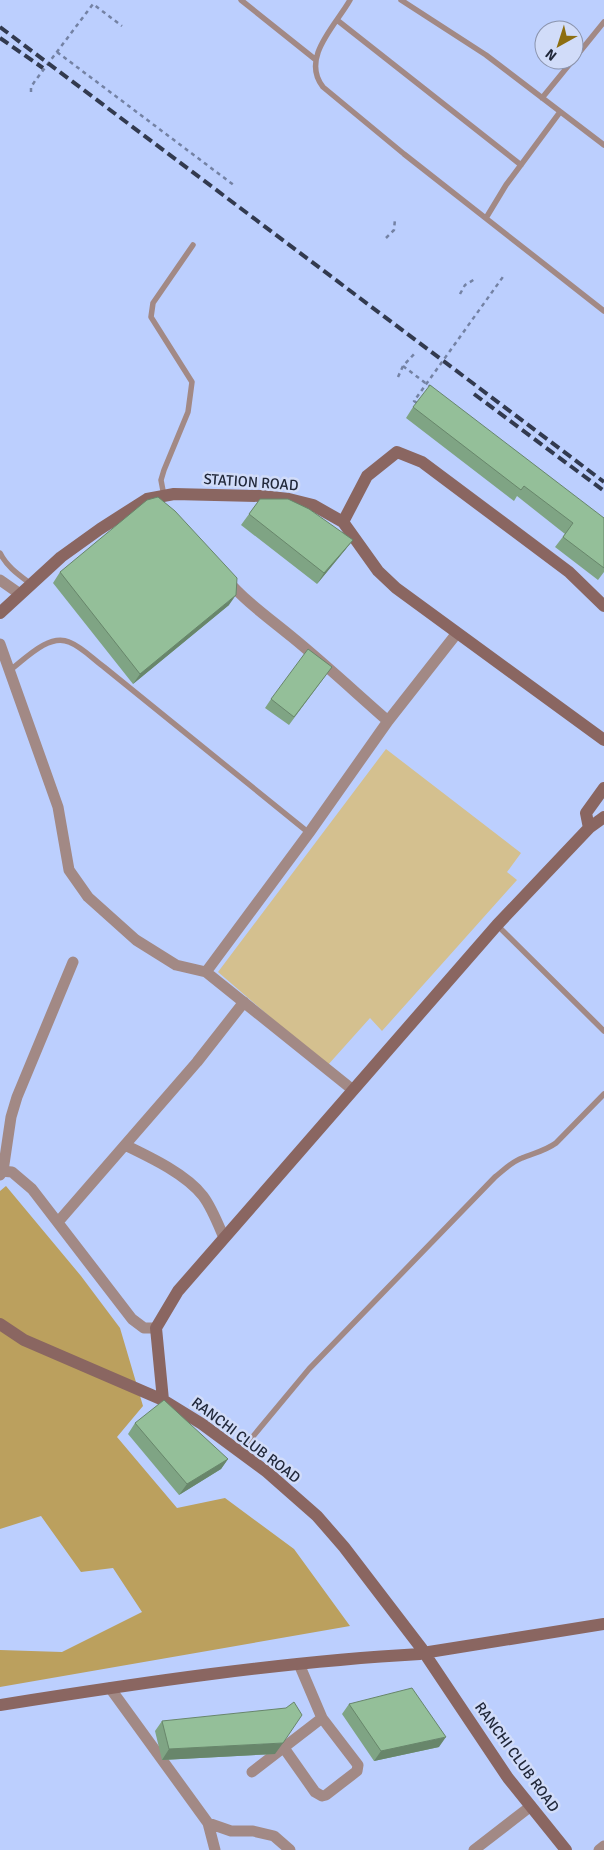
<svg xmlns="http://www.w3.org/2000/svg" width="604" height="1850" font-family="Signika,sans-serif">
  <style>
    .green { fill: #d4c08f }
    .forest { fill: #bba05e }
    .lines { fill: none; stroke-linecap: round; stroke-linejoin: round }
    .path { stroke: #7482a4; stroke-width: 2.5; stroke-dasharray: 4 4; stroke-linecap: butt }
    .lane { stroke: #a28985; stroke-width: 5.5 }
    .street { stroke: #a28985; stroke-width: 11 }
    .secondary { stroke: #8a6661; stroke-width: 12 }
    .rail { stroke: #323a4f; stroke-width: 4; stroke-dasharray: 10 5; stroke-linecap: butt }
    .path-bridge { stroke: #7482a4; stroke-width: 2.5; stroke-dasharray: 4 4; stroke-linecap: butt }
    .wall { fill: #7fa484 }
    .shaded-wall { fill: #68866b }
    .building { fill: #94bf99; stroke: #68866b }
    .labels { text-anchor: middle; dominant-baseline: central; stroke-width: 5; stroke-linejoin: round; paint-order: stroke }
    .street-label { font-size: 15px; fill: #21283a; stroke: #d1dcf9 }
  </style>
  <rect width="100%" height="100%" fill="#bccffe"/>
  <path class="green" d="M 386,749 L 521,853 L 507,872 L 517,880 L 382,1031 L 370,1018 L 327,1066 L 218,972 Z"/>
  <path class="forest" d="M 6,1186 L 81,1276 L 120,1328 L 143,1406 L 117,1437 L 177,1508 L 225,1498 L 294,1549 L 350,1626 L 0,1687 L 0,1650 L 62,1652 L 142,1612 L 113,1568 L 81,1572 L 41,1516 L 0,1529 L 0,1191 Z"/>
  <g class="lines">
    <path class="path" d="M 57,52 L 235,186
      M 31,92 L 31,87 L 35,81 L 93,4 L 122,26
      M 386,238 L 394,230 L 395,219
      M 460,294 L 465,285 L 475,279
      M 403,366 L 432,388
      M 398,377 L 403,366 L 416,352"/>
    <path class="lane" d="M 241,0 L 316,60
      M 350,0 C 336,25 300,58 323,87 L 404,154 L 604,311
      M 401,0 L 486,55 L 604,145
      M 337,20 L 521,165
      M 574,59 L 604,22
      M 542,98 L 573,60
      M 486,218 L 506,185 L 560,112
      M 164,496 L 161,480 L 164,470 L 188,412 L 192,382 L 151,317 L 153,303 L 193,245
      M 0,553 C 7,567 19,575 31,584
      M 9,671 C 25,659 49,633 69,642 C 82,647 93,659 104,667 L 309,833
      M 497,925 L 604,1031
      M 240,1452 L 309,1369 L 495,1177 C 504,1170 511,1162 522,1158 C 534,1153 545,1151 556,1143 L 604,1094"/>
    <path class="street" d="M 0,580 L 20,594
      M 0,644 L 58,807 L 69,870 L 88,897 L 136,940 L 176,965 L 206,972 L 353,1090
      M 388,721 L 457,633
      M 206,972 L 309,833 L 388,721 C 356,693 325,664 292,637 C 269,618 246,602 226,579
      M 125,1145 C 150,1157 186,1174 203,1196 C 212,1208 218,1224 224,1238
      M 0,1171 L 12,1172 L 32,1189 L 132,1319 L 144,1328 L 156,1328
      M 0,1175 L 3,1171 L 11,1117 L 17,1097 L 73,962
      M 58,1222 L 197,1062 L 244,1002
      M 110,1688 L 208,1823 L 215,1850
      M 284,1748 L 315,1792 L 322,1796 L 326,1795 L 357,1771 L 358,1765 L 322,1718
      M 252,1772 L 322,1718 L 299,1664
      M 208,1823 L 231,1831 L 253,1831 L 274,1836 L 290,1850
      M 474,1850 L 531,1806
      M 599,1850 L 604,1846"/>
    <path class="secondary" d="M 343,522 L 367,476 L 397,452 L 422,462 L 569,572 L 604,606
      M 0,613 L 61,557 L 100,529 L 147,499 L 174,494 L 261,496 L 289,499 L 313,505 L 343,522 L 378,571 L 396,588 L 604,740
      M 589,828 L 586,813 L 604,788
      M 0,1324 L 24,1340 L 163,1400 L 202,1424 L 267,1472 L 317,1516 L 344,1547 L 422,1649
      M 163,1400 L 156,1328 L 178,1291 L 497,925 L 589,828 L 604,817
      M 429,1652 L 604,1624
      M 427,1657 L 508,1778 L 566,1850
      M 0,1705 C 139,1683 279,1662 420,1654"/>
    <path class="rail" d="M 0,27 L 604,482
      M 0,38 L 43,68
      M 474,394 L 604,491"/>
    <path class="path-bridge" d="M 417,403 L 414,401 L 505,274"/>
  </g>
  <path class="wall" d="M 413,407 L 604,518 L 604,572 L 598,580 L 555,547 L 565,534 L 517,496 L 514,501 L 406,418 Z
    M 260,499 L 353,540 L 345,550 L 317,584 L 241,525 Z
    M 60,572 L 229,605 L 133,684 L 53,583 Z
    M 326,675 L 289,725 L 265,708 L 271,699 Z
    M 135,1423 L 228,1459 L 221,1469 L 179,1495 L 128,1434 Z
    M 349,1704 L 439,1747 L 374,1761 L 342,1714 Z
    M 162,1721 L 275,1754 L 162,1760 L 155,1731 Z"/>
  <path class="shaded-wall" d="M 353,540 L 345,550 L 317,584 L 324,573 Z
    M 236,595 L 229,605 L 133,684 L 140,674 Z
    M 228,1459 L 221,1469 L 179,1495 L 187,1484 Z
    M 446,1737 L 439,1747 L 374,1761 L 381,1751 Z
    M 283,1743 L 275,1754 L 162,1760 L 169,1749 Z"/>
  <path class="building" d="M 430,385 L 604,518 L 604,568 L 563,537 L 573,523 L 524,486 L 521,490 L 413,407 Z
    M 158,497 L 175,511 L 237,578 L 236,595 L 140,674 L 60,572 L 147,500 Z
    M 260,499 L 288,499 L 309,509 L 353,540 L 324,573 L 249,514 Z
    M 308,649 L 332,667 L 294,717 L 271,699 Z
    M 164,1400 L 228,1459 L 187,1484 L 135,1423 Z
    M 412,1688 L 446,1737 L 381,1751 L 349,1704 Z
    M 294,1702 L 302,1715 L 283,1743 L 169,1749 L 162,1721 L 286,1708 Z"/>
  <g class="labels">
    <g class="street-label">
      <text transform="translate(251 482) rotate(4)">STATION ROAD</text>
      <text transform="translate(246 1440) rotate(37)">RANCHI CLUB ROAD</text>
      <text transform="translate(517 1757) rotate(54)">RANCHI CLUB ROAD</text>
    </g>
  </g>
  <g transform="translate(559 45) rotate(219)"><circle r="24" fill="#d1dcf9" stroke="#8b94ad"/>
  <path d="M0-4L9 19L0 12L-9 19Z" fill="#8d6e11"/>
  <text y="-8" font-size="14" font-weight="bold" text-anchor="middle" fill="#21283a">N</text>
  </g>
</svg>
